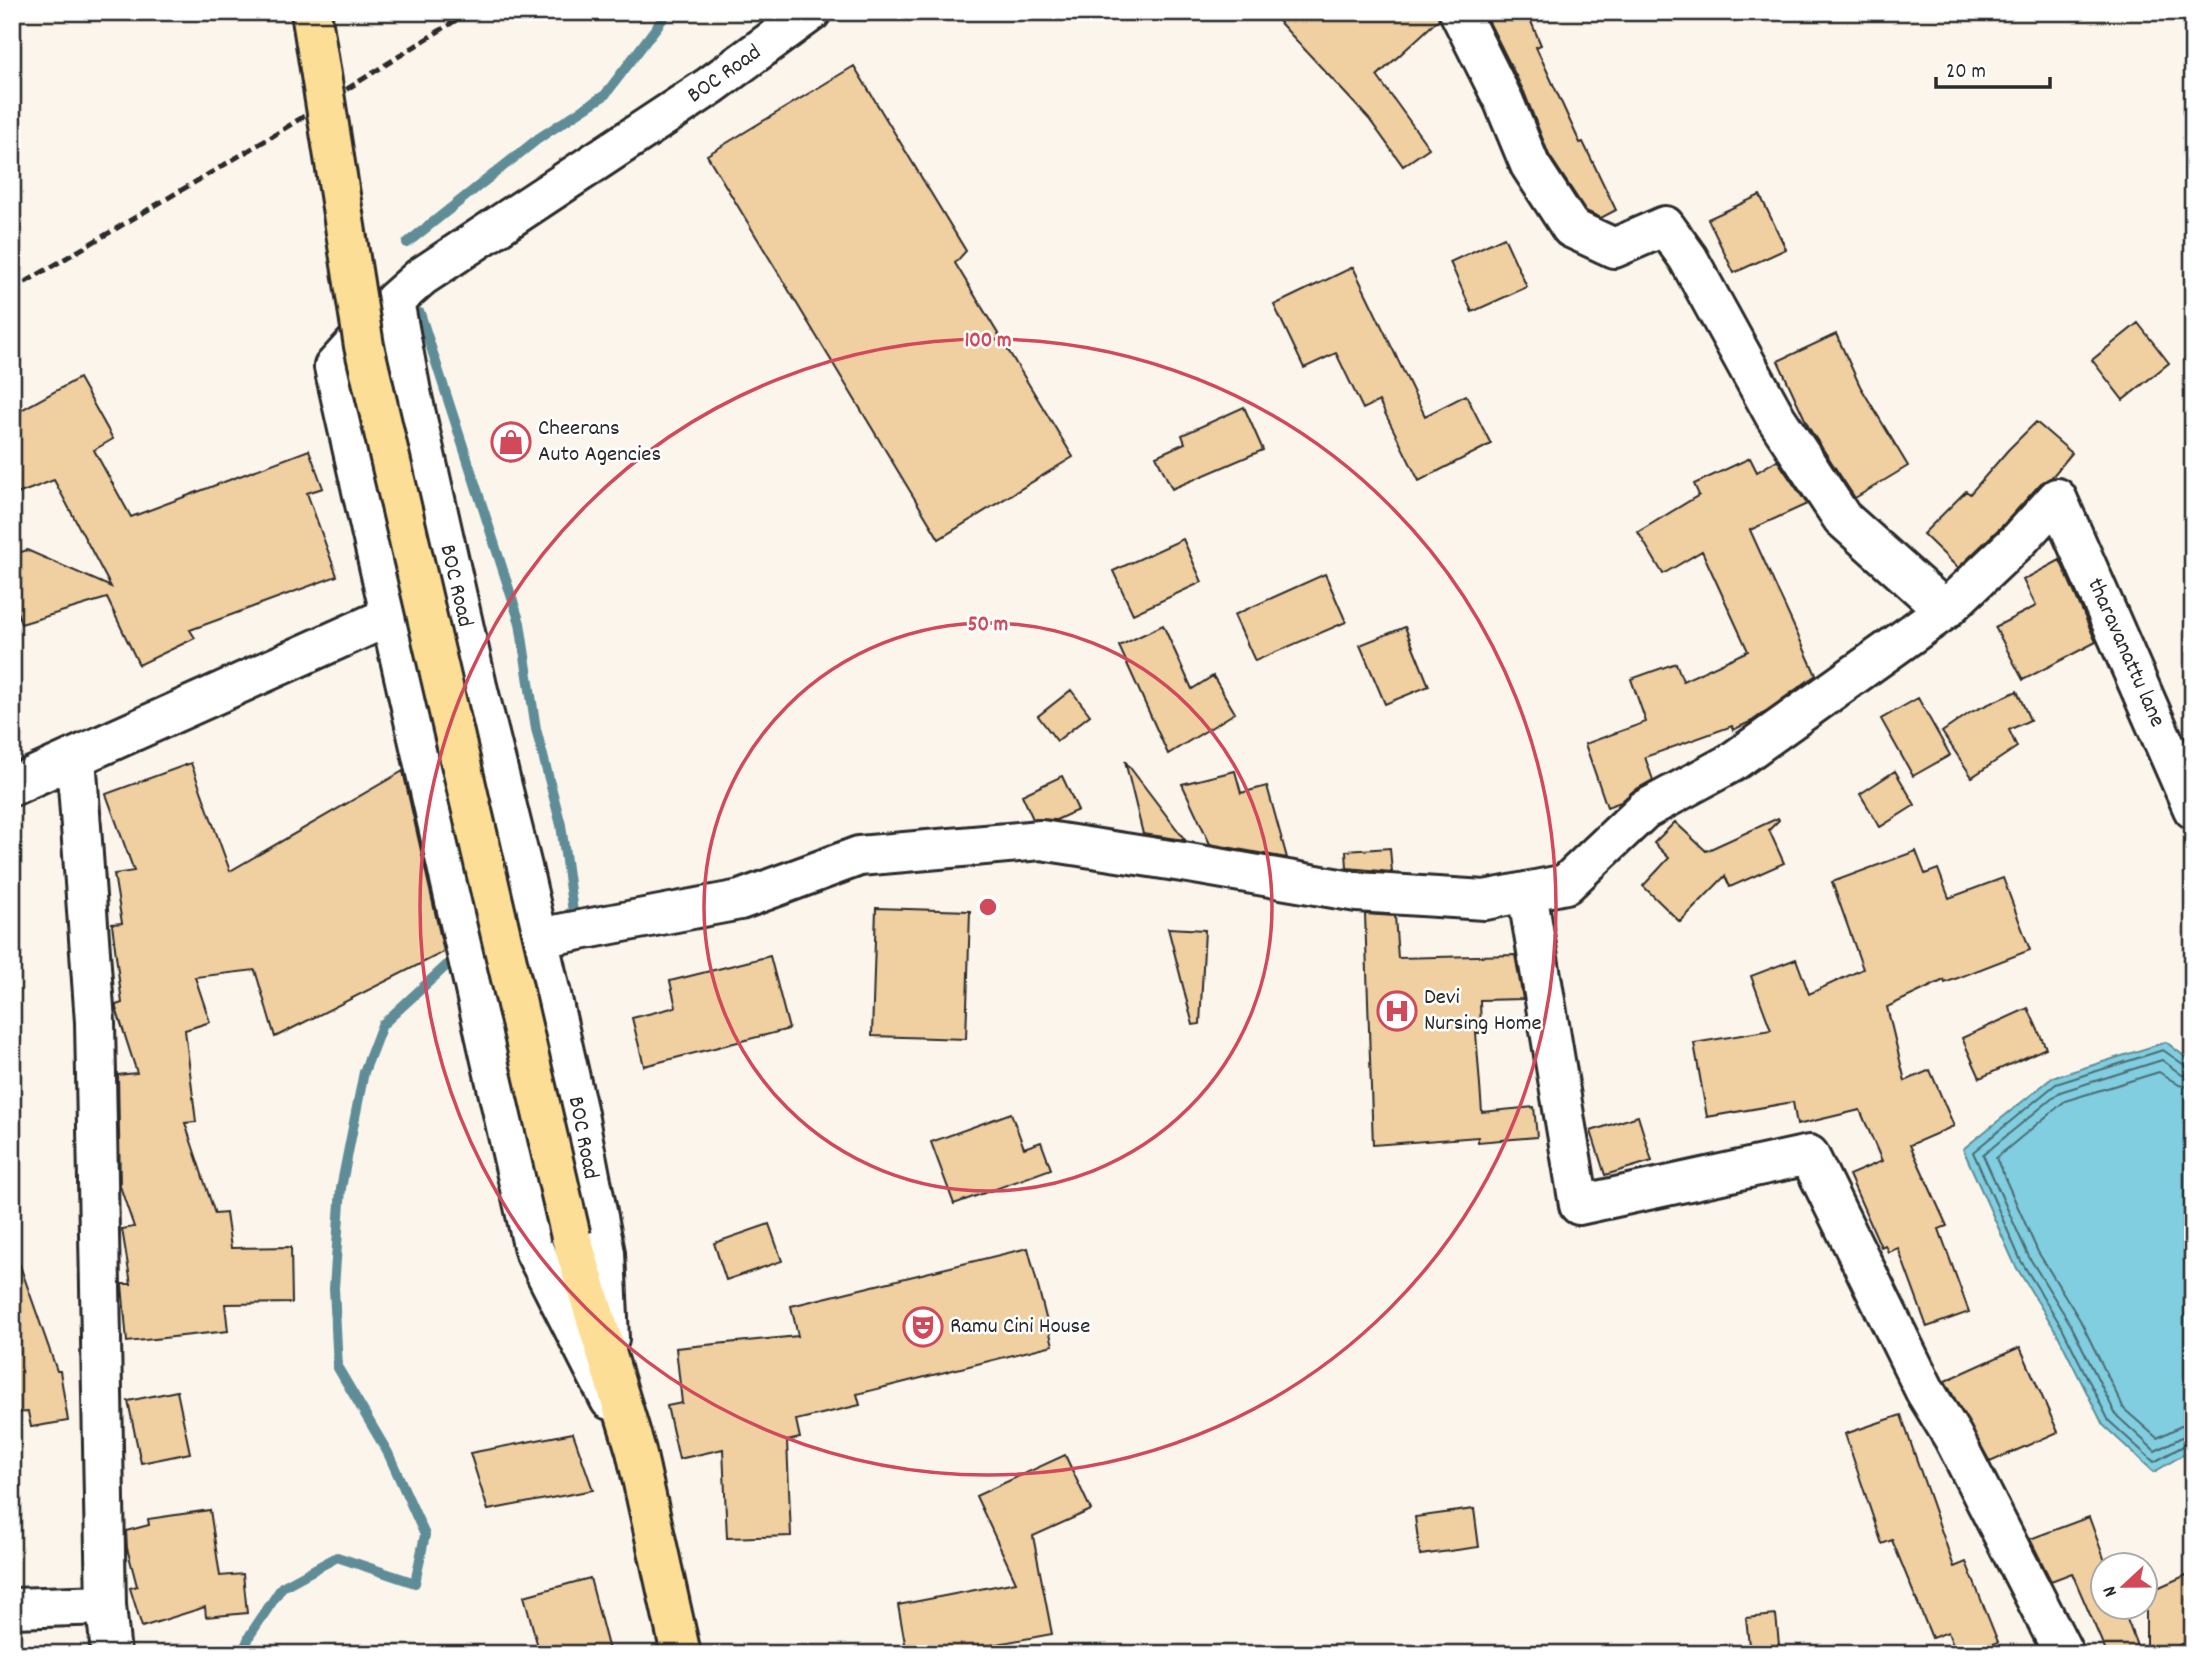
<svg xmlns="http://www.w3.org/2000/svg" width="2205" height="1666" font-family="Dekko,sans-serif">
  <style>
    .water { fill: #80cedf; stroke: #5e8d97; stroke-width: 2 }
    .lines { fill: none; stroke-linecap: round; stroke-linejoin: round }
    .shore { stroke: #4d6c73; stroke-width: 2 }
    .stream { stroke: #5e8d97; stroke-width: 10 }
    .building { fill: #f0cfa1; stroke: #2b2b2b; stroke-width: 2 }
    .minor-casing { stroke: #2b2b2b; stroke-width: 44 }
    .major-casing { stroke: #2b2b2b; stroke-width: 44 }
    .minor { stroke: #fff; stroke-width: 38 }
    .major { stroke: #fcde96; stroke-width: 38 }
    .rail { stroke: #2b2b2b; stroke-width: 5; stroke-dasharray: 10 5; stroke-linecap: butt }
    .major-bridge-casing { stroke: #2b2b2b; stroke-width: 44; stroke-linecap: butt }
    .major-bridge { stroke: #fcde96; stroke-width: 38 }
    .ring { fill: none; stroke: #d1495b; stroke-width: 3.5 }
    .labels { text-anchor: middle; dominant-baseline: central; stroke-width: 5; stroke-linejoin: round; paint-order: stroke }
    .street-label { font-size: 23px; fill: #2b2b2b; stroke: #fff }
    .poi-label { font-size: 23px; fill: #2b2b2b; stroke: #fff; text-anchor: start }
    .centre { fill: #d1495b; stroke: #fff; stroke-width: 3.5 }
    .ring-label { font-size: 21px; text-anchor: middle; font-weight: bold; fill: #d1495b; stroke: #fff; stroke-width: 5; stroke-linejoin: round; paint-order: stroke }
  </style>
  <rect width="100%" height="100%" fill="#fcf5ec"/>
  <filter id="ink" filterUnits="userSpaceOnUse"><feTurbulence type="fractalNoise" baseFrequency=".0143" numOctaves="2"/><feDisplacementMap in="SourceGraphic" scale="14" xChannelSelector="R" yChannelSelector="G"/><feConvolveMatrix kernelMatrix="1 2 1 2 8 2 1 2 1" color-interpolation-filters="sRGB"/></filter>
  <g filter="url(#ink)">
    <path class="water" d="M 2166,1042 L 2193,1063 L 2193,1449 L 2154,1472 L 2103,1425 L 2057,1333 L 2015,1265 L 1963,1149 L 2052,1078 Z"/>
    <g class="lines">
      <path class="shore" d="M 2193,1068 L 2187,1067 L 2163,1050 L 2056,1084 L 1973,1152 L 2021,1261 L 2063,1329 L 2109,1421 L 2154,1462 L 2187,1444 L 2193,1443
        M 2193,1077 L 2182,1075 L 2162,1060 L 2060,1092 L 1983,1155 L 2029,1257 L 2071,1325 L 2116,1415 L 2155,1451 L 2184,1436 L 2193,1434
        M 2193,1088 L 2179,1085 L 2159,1072 L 2065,1101 L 1996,1158 L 2038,1252 L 2080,1320 L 2124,1409 L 2157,1438 L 2181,1426 L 2193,1424"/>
      <path class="stream" d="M 407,243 L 539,138 L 605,95 L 668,12
        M 420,313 L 520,623 L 536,729 L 561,825 L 573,912 L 568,914
        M 242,1654 L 250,1635 L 282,1587 L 337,1557 L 415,1583 L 425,1535 L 388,1453 L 338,1368 L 334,1288 L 341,1188 L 364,1072 L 382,1025 L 447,965"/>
    </g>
    <path class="building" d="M 1270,12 L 1437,12 L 1439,19 L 1377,76 L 1429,148 L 1403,166 L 1369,119 Z
      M 1484,12 L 1527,12 L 1541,45 L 1536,47 L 1580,143 L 1583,142 L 1616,210 L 1601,218 L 1586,211 L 1549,155 L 1524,92 Z
      M 854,66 L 966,251 L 955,263 L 1073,457 L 939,539 L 707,155 Z
      M 1760,195 L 1786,249 L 1734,273 L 1708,219 Z
      M 1504,237 L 1527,287 L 1472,312 L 1450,262 Z
      M 1353,267 L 1425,416 L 1466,395 L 1491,444 L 1419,481 L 1379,401 L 1363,409 L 1336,353 L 1304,368 L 1274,305 Z
      M 2138,323 L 2169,363 L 2123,400 L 2092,360 Z
      M 1836,334 L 1860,386 L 1908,466 L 1855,498 L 1809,428 L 1778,361 Z
      M 79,378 L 113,439 L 94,450 L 131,517 L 309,450 L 323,488 L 307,493 L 337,576 L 190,630 L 195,638 L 139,665 L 107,598 L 21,624 L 12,594 L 12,555 L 27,550 L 111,587 L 54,480 L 12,496 L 12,415 Z
      M 1244,407 L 1263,450 L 1172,489 L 1156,456 L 1185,443 L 1182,435 Z
      M 2036,422 L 2072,453 L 2052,477 L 2041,483 L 2004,524 L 1958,568 L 1923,534 L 1966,491 L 1970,494 L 2008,450 Z
      M 1750,458 L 1757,472 L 1777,460 L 1807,504 L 1750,530 L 1816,675 L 1752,721 L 1733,730 L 1732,726 L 1645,757 L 1653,780 L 1633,791 L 1621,802 L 1607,807 L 1585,744 L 1646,722 L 1631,679 L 1676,663 L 1683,681 L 1748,651 L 1702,551 L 1663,574 L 1638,532 L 1699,495 L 1694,484 Z
      M 1183,539 L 1202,582 L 1133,614 L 1113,571 Z
      M 2060,560 L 2096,642 L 2023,680 L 1995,627 L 2036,606 L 2023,580 Z
      M 1325,574 L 1346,622 L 1255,661 L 1234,615 Z
      M 1163,625 L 1192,689 L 1213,676 L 1235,713 L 1168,754 L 1119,646 Z
      M 1405,627 L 1429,686 L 1385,704 L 1360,645 Z
      M 1071,690 L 1090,715 L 1057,741 L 1038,716 Z
      M 2017,691 L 2030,720 L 2009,730 L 2017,747 L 1972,777 L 1942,732 L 1971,712 Z
      M 1918,698 L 1950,755 L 1913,776 L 1881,719 Z
      M 1125,761 L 1185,840 L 1143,834 Z
      M 191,763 L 230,871 L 403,771 L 444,952 L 275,1037 L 255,970 L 195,977 L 210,1022 L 185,1030 L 196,1122 L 185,1123 L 215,1214 L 226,1213 L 231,1248 L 291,1247 L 292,1303 L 225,1304 L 228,1331 L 127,1342 L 122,1284 L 131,1284 L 122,1229 L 134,1227 L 120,1186 L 118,1075 L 137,1073 L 116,1008 L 116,1005 L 122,1003 L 112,924 L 122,923 L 114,874 L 134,871 L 106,794 Z
      M 1235,771 L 1241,793 L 1267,786 L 1287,858 L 1210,844 L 1182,784 Z
      M 1895,771 L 1915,805 L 1880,827 L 1860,794 Z
      M 1062,776 L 1078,810 L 1056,820 L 1033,819 L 1022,795 Z
      M 1778,818 L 1779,820 L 1769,830 L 1784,863 L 1730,887 L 1725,876 L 1680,922 L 1643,886 L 1669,858 L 1654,843 L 1675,822 L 1706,851 Z
      M 1390,848 L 1392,872 L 1347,868 L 1346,851 Z
      M 1916,851 L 1925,874 L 1938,869 L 1949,898 L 2003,878 L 2030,950 L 1945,983 L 1944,980 L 1887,1007 L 1905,1081 L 1930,1070 L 1954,1126 L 1910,1145 L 1947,1226 L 1939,1229 L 1969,1312 L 1927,1327 L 1898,1248 L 1888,1252 L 1885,1245 L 1881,1247 L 1849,1175 L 1882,1161 L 1860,1110 L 1797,1125 L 1793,1102 L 1707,1117 L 1694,1043 L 1771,1030 L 1751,976 L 1796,959 L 1809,994 L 1863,969 L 1832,882 Z
      M 876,908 L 970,911 L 966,1039 L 872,1036 Z
      M 1365,914 L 1395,916 L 1398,958 L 1515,955 L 1523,999 L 1480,1000 L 1481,1033 L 1476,1033 L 1482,1112 L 1534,1107 L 1537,1137 L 1478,1142 L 1478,1137 L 1373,1145 Z
      M 1168,928 L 1205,930 L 1200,1024 L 1193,1025 Z
      M 770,956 L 789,1029 L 644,1066 L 632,1018 L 676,1007 L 670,981 Z
      M 2028,1008 L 2046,1048 L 1980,1078 L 1962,1038 Z
      M 1011,1113 L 1024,1148 L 1041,1142 L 1051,1169 L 954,1204 L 931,1142 Z
      M 1638,1116 L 1652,1161 L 1605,1175 L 1591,1131 Z
      M 769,1224 L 782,1261 L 726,1280 L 714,1243 Z
      M 1028,1248 L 1053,1345 L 857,1394 L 860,1405 L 796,1420 L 800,1438 L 787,1441 L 791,1536 L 727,1538 L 723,1449 L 679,1459 L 667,1406 L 682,1403 L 676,1348 L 798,1336 L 791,1306 Z
      M 17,1257 L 57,1371 L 60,1371 L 68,1421 L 31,1427 L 28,1412 L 12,1413 L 12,1258 Z
      M 2020,1347 L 2058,1432 L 1990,1462 L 1945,1381 Z
      M 177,1391 L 190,1453 L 141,1463 L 128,1401 Z
      M 1901,1415 L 1954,1567 L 1966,1562 L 1998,1642 L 1969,1654 L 1956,1654 L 1948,1632 L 1932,1638 L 1892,1540 L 1882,1544 L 1845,1434 Z
      M 573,1433 L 593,1490 L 488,1510 L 470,1453 Z
      M 1065,1455 L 1091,1510 L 1033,1536 L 1052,1634 L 980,1647 L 981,1654 L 907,1654 L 898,1605 L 1016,1582 L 976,1496 Z
      M 1474,1509 L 1479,1547 L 1420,1555 L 1415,1517 Z
      M 210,1510 L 220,1576 L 243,1574 L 247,1613 L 206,1617 L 205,1607 L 142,1627 L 130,1588 L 137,1586 L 127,1548 L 126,1531 L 149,1525 L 148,1519 Z
      M 2089,1517 L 2106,1564 L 2104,1564 L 2104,1606 L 2122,1606 L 2140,1654 L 2107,1654 L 2072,1573 L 2051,1581 L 2030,1539 Z
      M 2193,1572 L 2193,1639 L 2161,1654 L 2146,1654 L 2146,1593 Z
      M 590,1578 L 610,1654 L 540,1654 L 524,1596 Z
      M 1776,1615 L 1780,1654 L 1750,1654 L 1746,1618 Z"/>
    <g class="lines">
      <g class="minor-casing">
        <path id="minor" d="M 1459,12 L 1504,102 L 1530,165 L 1571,228 L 1614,248 L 1665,226 L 1688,258 L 1776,418 L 1842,518 L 1945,610
          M 394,301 L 411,392 L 477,686 L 522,867 L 577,1109 L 605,1253 L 609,1339
          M 76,757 L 390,616
          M 12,786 L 76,757 L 95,1022 L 106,1605 L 111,1654
          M 1527,892 L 1579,1205 L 1809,1155 L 1925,1391 L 1953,1437 L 2064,1654
          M 538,938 L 740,900 L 859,856 L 1041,840 L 1189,863 L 1357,892 L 1485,900 L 1566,884 L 1644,810 L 1731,763 L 1945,610 L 2020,539 L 2057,498 L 2193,809
          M 610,1400 L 534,1250 L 334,367 L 394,301 L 421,277 L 710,86 L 811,12
          M 12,1608 L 106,1605"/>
      </g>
      <g class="major-casing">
        <path id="major" d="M 571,1237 L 636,1451 L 681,1654"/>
      </g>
      <use href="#minor" class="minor"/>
      <use href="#major" class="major"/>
      <path class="rail" d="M 12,290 L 268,139 L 469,12"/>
      <g class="major-bridge-casing">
        <path id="major-bridge" d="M 311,12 L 364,346 L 571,1237"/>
      </g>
      <use href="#major-bridge" class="major-bridge"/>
    </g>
  </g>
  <g class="ring">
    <circle cx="988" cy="907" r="284"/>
    <circle cx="988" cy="907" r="568"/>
  </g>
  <defs>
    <g id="shop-ring" transform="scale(2.0125)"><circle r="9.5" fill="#fff" stroke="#d1495b" stroke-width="1.5"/><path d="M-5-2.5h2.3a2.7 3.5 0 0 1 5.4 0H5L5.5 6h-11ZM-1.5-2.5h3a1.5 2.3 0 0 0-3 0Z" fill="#d1495b"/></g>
    <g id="hospital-ring" transform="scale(2.0125)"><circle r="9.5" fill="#fff" stroke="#d1495b" stroke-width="1.5"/><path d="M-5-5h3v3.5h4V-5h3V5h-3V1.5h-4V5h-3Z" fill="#d1495b"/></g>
    <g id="theatre-ring" transform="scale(2.0125)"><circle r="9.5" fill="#fff" stroke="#d1495b" stroke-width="1.5"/><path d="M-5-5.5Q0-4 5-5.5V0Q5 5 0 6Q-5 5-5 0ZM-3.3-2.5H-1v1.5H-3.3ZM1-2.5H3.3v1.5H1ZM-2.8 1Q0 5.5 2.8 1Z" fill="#d1495b"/></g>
  </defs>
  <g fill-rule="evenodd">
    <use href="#shop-ring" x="511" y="442"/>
    <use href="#hospital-ring" x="1397" y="1011"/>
    <use href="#theatre-ring" x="923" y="1327"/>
  </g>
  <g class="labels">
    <g class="street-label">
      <text transform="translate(725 75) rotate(-35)">BOC Road</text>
      <text transform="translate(455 586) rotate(77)">BOC Road</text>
      <text transform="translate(2125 653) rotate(66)">tharavanattu lane</text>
      <text transform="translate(582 1138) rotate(79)">BOC Road</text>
    </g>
    <g class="poi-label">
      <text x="538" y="429">Cheerans<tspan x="538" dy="26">Auto Agencies</tspan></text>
      <text x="1424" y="998">Devi<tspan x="1424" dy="26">Nursing Home</tspan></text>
      <text x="950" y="1327">Ramu Cini House</text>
    </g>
  </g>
  <circle cx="988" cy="907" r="10" class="centre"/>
  <g class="ring-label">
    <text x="988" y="346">100 m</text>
    <text x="988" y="630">50 m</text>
  </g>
  <rect width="2205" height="1666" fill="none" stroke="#fff" stroke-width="42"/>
  <rect x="21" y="21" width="2163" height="1624" fill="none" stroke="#2b2b2b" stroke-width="2.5" filter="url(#ink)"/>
  <g transform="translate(2124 1586) rotate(248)"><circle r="33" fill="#ffffff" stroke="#aaaaaa" stroke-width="2"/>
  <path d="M0-5L12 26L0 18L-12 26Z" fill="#d1495b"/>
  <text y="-10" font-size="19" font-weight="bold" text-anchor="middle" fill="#2b2b2b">N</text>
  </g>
  <path d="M1936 77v10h114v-10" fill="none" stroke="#2b2b2b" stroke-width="3.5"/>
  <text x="1946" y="77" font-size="21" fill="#2b2b2b" stroke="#ffffff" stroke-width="5" paint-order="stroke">20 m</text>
</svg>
